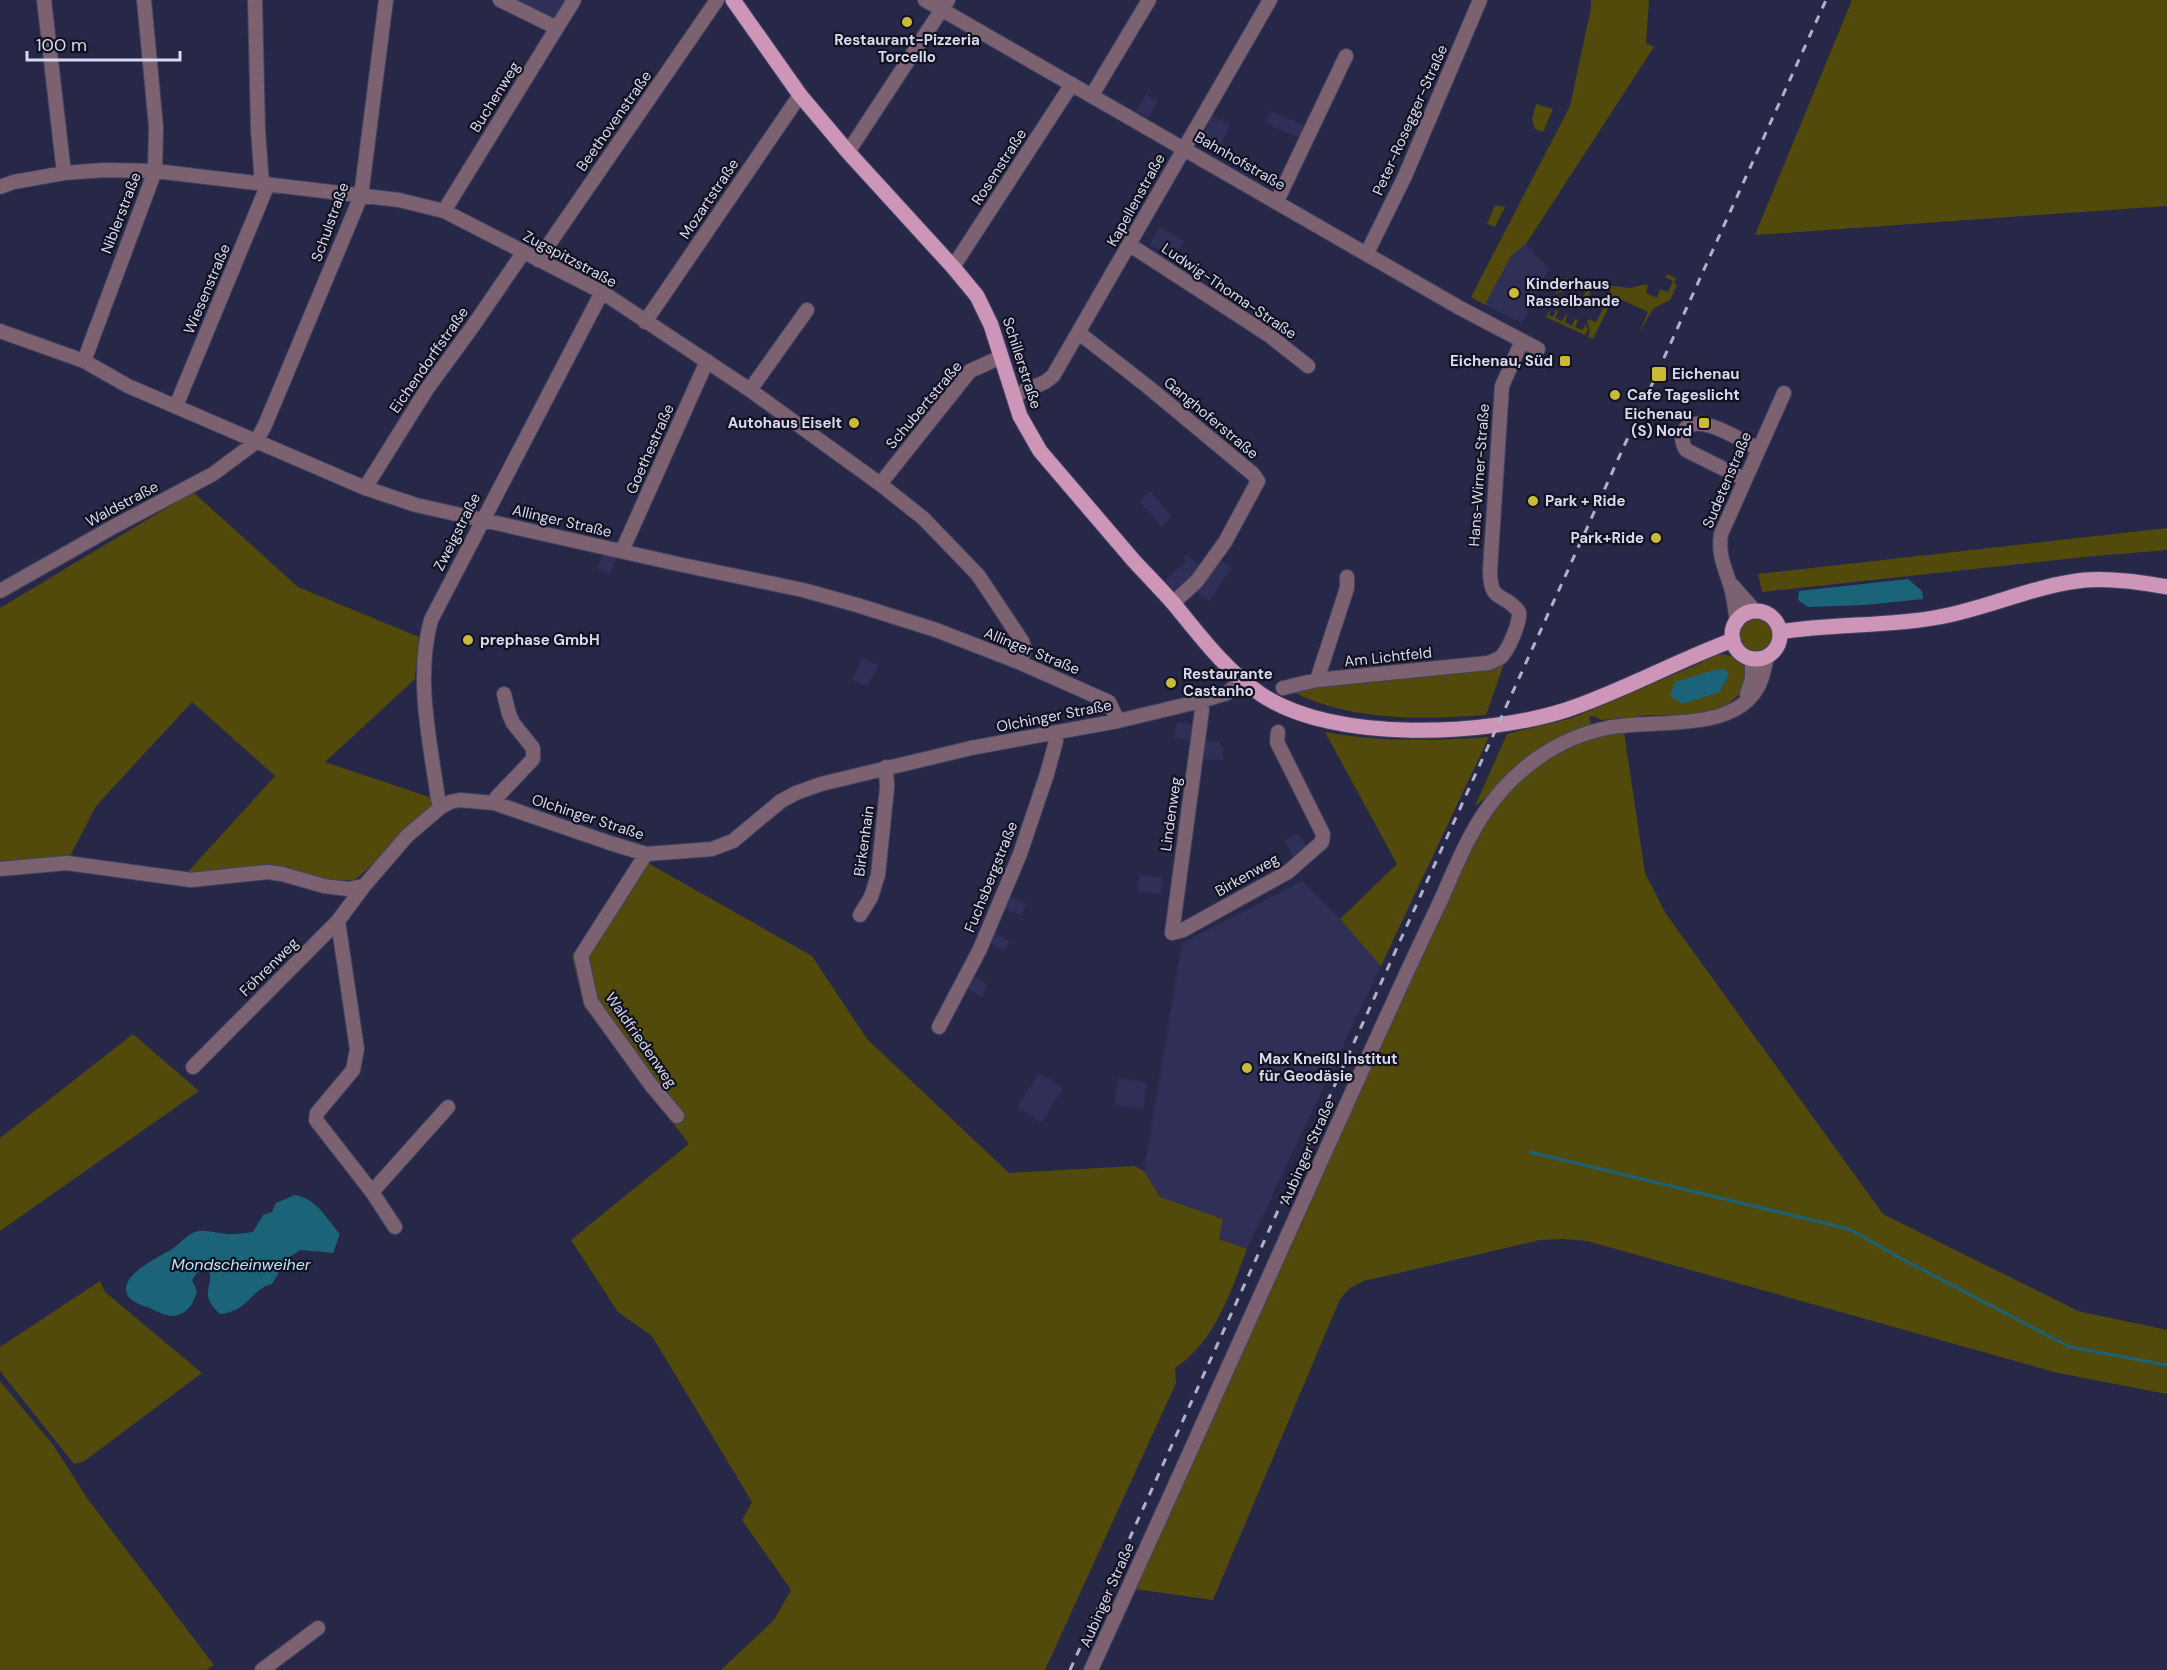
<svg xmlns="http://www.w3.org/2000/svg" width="2167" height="1670" font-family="'DM Sans',sans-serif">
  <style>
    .built { fill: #2f2f58 }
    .green { fill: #514a0b; fill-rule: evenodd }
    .water { fill: #1b6378 }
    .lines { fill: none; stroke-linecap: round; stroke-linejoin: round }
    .stream { stroke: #1b6378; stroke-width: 3 }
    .minor-casing { stroke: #434363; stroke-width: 16 }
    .major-casing { stroke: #434363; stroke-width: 17 }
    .minor { stroke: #7c6171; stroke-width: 14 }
    .major { stroke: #cd95b7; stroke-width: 15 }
    .rail { stroke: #afb1c9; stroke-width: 3; stroke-dasharray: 8 8; stroke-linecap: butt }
    .poi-dot { fill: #caba3a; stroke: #121221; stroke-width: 2 }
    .labels { text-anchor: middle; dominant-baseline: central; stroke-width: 4.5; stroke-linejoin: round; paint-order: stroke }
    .poi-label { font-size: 15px; font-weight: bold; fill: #d7d9ef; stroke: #121221; text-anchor: start }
    .street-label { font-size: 15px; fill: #d7d9ef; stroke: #121221 }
    .water-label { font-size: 16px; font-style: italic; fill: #bbe6f6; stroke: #121221 }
  </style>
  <rect width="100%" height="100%" fill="#272748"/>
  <path class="built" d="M 509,0 L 566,0 L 554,23 Z
    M 1146,94 L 1158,101 L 1148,118 L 1136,111 Z
    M 1271,111 L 1305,126 L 1299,138 L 1265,123 Z
    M 1212,116 L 1230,125 L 1219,149 L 1201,140 Z
    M 1160,227 L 1184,241 L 1174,258 L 1150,245 Z
    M 1526,244 L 1549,269 L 1522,323 L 1485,305 L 1511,256 Z
    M 1150,491 L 1172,517 L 1161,527 L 1139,501 Z
    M 604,552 L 617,556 L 610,574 L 597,569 Z
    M 1185,555 L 1202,566 L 1184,589 L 1176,593 L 1165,580 L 1185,562 Z
    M 1221,560 L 1232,568 L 1209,601 L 1197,592 Z
    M 862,658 L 878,665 L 867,687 L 852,680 Z
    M 1177,722 L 1192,724 L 1190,740 L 1175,738 Z
    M 1205,741 L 1220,742 L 1221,746 L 1223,747 L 1223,760 L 1202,759 Z
    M 1299,833 L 1306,847 L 1295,859 L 1284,841 Z
    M 1140,875 L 1163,878 L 1161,894 L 1137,891 Z
    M 1302,881 L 1340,919 L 1381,966 L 1247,1249 L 1219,1239 L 1223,1219 L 1160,1197 L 1144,1171 L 1182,943 Z
    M 1010,897 L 1026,903 L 1022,916 L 1005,909 Z
    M 994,933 L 1010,942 L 1004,951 L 990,943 Z
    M 974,976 L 988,985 L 981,997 L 967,988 Z
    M 1039,1073 L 1063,1088 L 1041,1123 L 1017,1107 Z
    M 1118,1078 L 1147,1082 L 1143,1109 L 1114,1105 Z"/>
  <path class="green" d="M 1591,0 L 1649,0 L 1646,43 L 1654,47 L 1526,244 L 1511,256 L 1485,305 L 1471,297 L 1570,106 L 1591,8 Z
    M 1852,0 L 2167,0 L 2167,206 L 1755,235 Z
    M 1536,104 L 1553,109 L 1543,132 L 1535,129 L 1532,119 Z
    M 1495,205 L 1505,207 L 1495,227 L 1487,224 Z
    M 1667,274 L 1676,278 L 1674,283 L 1677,285 L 1670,300 L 1653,309 L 1639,333 L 1648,312 L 1614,296 L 1593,339 L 1588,337 L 1590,331 L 1587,321 L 1589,319 L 1596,322 L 1603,309 L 1596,305 L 1598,302 L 1605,305 L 1611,291 L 1604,288 L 1607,285 L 1630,288 L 1646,284 L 1648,286 L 1646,293 L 1657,298 L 1660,289 L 1668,292 L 1673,281 L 1665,277 Z
    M 1565,278 L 1590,285 L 1581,287 L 1568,284 L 1563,292 L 1555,293 L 1561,281 Z
    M 1592,288 L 1586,304 L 1580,308 L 1556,297 L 1562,296 L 1580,304 L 1587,289 Z
    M 1551,308 L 1549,315 L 1553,317 L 1556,310 L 1558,311 L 1555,318 L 1562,321 L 1566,314 L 1567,315 L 1565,322 L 1572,326 L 1575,319 L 1578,320 L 1575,327 L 1582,330 L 1586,324 L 1588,330 L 1585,335 L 1546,317 Z
    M 193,492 L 298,587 L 419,637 L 415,679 L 325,762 L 432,798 L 433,807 L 403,831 L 373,864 L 355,880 L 331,881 L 280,866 L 185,875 L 275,776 L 192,702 L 96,806 L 69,858 L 0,863 L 0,608 Z
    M 2167,528 L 2167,550 L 2084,557 L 1762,592 L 1758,574 Z
    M1738 635a18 18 0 1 1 36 0a18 18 0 1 1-36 0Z
    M 1720,654 C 1734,655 1744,659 1747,673 L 1741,693 L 1724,707 L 1697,715 L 1650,715 L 1601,720 L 1594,716 L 1589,717 L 1591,725 C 1568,734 1544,743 1525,758 C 1506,773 1494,793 1475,806 L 1507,734 L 1572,718 L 1703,662 L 1703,660 ZM 1729,675 L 1720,692 L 1683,704 Z
    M 1504,664 L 1486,715 C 1429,719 1368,721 1314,701 C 1307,698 1299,696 1294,691 L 1298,687 Z
    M 1325,732 C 1380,742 1434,741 1489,737 L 1381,966 L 1340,919 L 1397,864 Z
    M 1624,732 L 1645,873 L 1666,914 L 1883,1214 L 2078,1311 L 2167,1330 L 2167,1394 L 2058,1373 L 1587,1241 L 1564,1239 L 1540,1240 L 1364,1281 L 1350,1288 L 1340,1299 L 1213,1600 L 1135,1589 L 1170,1509 L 1471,845 L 1490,813 L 1512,788 L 1540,763 L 1586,741 Z
    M 639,858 L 812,956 L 867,1039 L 1009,1173 L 1135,1166 L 1144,1171 L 1160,1197 L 1223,1219 L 1219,1239 L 1247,1249 C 1231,1291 1215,1342 1175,1368 L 1176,1383 L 1045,1670 L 721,1670 L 774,1620 L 791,1590 L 742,1520 L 752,1502 L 652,1336 L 618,1312 L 571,1240 L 689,1144 L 584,1007 L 572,956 Z
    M 133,1034 L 199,1091 L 0,1231 L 0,1138 Z
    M 100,1281 L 105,1292 L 202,1373 L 83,1462 L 74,1464 L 0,1371 L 0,1347 Z
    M 0,1381 L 54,1446 L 87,1498 L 214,1665 L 206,1670 L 0,1670 Z"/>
  <path class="water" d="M 1908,579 L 1922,591 L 1923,599 L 1865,605 L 1808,607 L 1798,600 L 1799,591 Z
    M 1725,669 L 1729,675 L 1720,692 L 1683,704 L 1670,696 L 1675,682 L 1714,670 Z
    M 295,1195 C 317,1199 326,1218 340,1234 L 333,1253 L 300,1250 L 287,1259 L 272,1284 C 252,1288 248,1312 220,1314 C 195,1291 218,1284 207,1269 L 197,1273 L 192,1280 L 197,1291 C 194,1301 190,1311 178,1315 C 169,1318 160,1313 152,1309 C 145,1306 132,1303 128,1296 C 117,1277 155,1259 167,1252 C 178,1247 186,1234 198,1231 C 206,1230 217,1233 225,1234 C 234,1235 244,1233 253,1232 L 263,1215 L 272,1212 L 276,1203 Z"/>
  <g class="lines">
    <path class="stream" d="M 1530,1152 L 1849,1229 L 1904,1260 L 2070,1347 L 2167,1365"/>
    <g class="minor-casing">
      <path id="minor" d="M 44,0 L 64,173
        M 255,0 L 258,130 L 262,184
        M 500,0 L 557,28
        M 925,0 L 1460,308 L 1538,349
        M 1092,95 L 1149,0
        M 848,152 L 948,0
        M 0,187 L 14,182 L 64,173 L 104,170 L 155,171 L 399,200 L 444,211 L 602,292 L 750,390 L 880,484 L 923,518 L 978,575 L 1022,641 L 1024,647 L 1021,663
        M 1277,201 L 1346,56
        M 444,211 L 574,0
        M 1130,245 L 1270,336 L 1308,366
        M 1367,253 L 1405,176 L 1480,0
        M 538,260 L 717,0
        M 953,267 L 1072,84
        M 645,322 L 800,95
        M 0,331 L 84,361 L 128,386 L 365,488 L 416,505 L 678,564 L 803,590 L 857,605 L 936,630 L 1021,663 L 1109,702 L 1118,721
        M 1079,333 L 1147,386 L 1253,474 L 1258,481 L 1225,542 L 1197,581 L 1173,603
        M 84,361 L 155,171 L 156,127 L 144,0
        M 750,390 L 807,310
        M 1013,396 L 1045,382 L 1053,376 L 1270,0
        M 176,406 L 268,184
        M 1744,479 L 1686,450 C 1683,445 1681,439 1683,433 C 1693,408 1742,441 1758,449
        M 880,484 L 970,371 L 1001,357
        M 365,488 L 427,389 L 473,326 L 523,253
        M 622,551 L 707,361
        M 1732,585 L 1755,611
        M 0,591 L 113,527 L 213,474 L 256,442 L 265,425 L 361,196 L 386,0
        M 1737,622 C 1735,609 1734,597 1730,584 C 1724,566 1718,554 1721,534 L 1784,393
        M 1317,680 L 1347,588 L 1347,577
        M 1283,688 L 1317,680 L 1488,663 C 1493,661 1497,660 1501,657 C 1509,649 1520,623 1519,612 C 1504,591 1490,605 1490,570 L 1502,386 L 1522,341
        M 1747,694 L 1752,679 L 1752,659
        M 1201,701 L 1202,710 L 1172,933 L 1183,930 L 1288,872 L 1322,842 L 1323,834 L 1277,742 L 1278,732
        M 494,803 L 496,798 L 533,759 L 533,748 L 513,723 L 509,714 L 504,694
        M 441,807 L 438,799 C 430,741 415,678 431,620 L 602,292
        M 646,854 L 581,956 L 591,1002 L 651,1085 L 677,1116
        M 0,869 L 67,863 L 191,880 L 267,872 L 282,874 L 324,886 L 348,889 L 364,886 L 407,836 L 441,807 L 450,802 L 460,800 L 494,803 L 610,843 L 646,854 L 712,849 L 733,841 L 781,801 L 796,793 L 821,784 L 971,748 L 1118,721 L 1201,701 L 1227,693 L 1243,679
        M 860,915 L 871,897 L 878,875 L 887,788 L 886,767
        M 338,921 L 357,1049 L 353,1070 L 317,1113 L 316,1120 L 372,1192 L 395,1227
        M 939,1027 L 980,949 L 1020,854 L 1047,774 L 1056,741 L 1054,733
        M 193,1067 L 338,921 L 364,886
        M 372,1192 L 448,1107
        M 262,1670 L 318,1628
        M 1091,1670 C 1179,1477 1266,1284 1353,1090 C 1382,1027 1410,964 1440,902 C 1454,871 1467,837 1487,809 C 1516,768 1558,738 1607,728 C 1651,719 1726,732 1754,693 C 1762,683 1764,669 1767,657"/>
    </g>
    <g class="major-casing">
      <path id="major" d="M 733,0 L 800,95 L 848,152 L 953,267 L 977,296 L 991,325 L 1020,416 L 1040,451 C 1071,487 1102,524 1134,561 C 1147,575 1161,589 1174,604 C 1200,636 1227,672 1262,695 C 1335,743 1485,736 1566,710 C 1623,691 1676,661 1733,640
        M1732 635a24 24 0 1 1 48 0a24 24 0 1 1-48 0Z
        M 1780,632 C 1833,623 1887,627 1939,617 C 1989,608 2035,585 2085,580 C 2113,578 2140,582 2167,587"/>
    </g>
    <use href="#minor" class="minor"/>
    <use href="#major" class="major"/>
    <path class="rail" d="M 1070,1670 L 1826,0"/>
  </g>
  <g class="poi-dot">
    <circle cx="907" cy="22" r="6"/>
    <circle cx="1514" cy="293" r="6"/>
    <rect x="1559" y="355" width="12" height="12" rx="3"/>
    <rect x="1651" y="366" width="16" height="16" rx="3"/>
    <circle cx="1615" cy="395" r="6"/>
    <circle cx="854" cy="423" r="6"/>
    <rect x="1698" y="417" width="12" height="12" rx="3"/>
    <circle cx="1533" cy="501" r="6"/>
    <circle cx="1656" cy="538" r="6"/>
    <circle cx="468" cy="640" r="6"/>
    <circle cx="1171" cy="683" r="6"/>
    <circle cx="1247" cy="1068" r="6"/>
  </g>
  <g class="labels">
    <g class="poi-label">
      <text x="907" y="40" text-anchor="middle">Restaurant-Pizzeria<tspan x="907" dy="17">Torcello</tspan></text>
      <text x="1526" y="284">Kinderhaus<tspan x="1526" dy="17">Rasselbande</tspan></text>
      <text x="1553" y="361" text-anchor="end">Eichenau, Süd</text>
      <text x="1672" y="374">Eichenau</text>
      <text x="1627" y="395">Cafe Tageslicht</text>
      <text x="1692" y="414" text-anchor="end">Eichenau<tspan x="1692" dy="17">(S) Nord</tspan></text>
      <text x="842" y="423" text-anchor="end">Autohaus Eiselt</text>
      <text x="1545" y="501">Park + Ride</text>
      <text x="1644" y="538" text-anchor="end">Park+Ride</text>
      <text x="480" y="640">prephase GmbH</text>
      <text x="1183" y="674">Restaurante<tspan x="1183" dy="17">Castanho</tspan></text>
      <text x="1259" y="1059">Max Kneißl Institut<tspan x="1259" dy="17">für Geodäsie</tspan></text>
    </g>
    <g class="street-label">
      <text transform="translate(495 97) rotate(-58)">Buchenweg</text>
      <text transform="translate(1410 120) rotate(-66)">Peter-Rosegger-Straße</text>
      <text transform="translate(614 121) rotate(-55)">Beethovenstraße</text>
      <text transform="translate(1240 161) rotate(30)">Bahnhofstraße</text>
      <text transform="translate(999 167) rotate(-57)">Rosenstraße</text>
      <text transform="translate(709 199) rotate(-56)">Mozartstraße</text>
      <text transform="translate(1136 200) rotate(-61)">Kapellenstraße</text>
      <text transform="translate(121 213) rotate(-69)">Niblerstraße</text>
      <text transform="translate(330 222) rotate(-70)">Schulstraße</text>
      <text transform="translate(570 259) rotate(28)">Zugspitzstraße</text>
      <text transform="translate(207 289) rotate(-67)">Wiesenstraße</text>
      <text transform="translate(1229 291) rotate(34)">Ludwig-Thoma-Straße</text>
      <text transform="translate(429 360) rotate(-55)">Eichendorffstraße</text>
      <text transform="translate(1022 363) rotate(72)">Schillerstraße</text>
      <text transform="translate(924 405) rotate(-50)">Schubertstraße</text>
      <text transform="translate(1211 418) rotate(40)">Ganghoferstraße</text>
      <text transform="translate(650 449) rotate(-66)">Goethestraße</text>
      <text transform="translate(1479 475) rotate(-86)">Hans-Wirner-Straße</text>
      <text transform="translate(1727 480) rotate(-67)">Sudetenstraße</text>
      <text transform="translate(122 504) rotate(-28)">Waldstraße</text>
      <text transform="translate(562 521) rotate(13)">Allinger Straße</text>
      <text transform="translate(457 532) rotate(-63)">Zweigstraße</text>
      <text transform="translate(1032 651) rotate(22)">Allinger Straße</text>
      <text transform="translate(1388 657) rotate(-6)">Am Lichtfeld</text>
      <text transform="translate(1054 716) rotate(-11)">Olchinger Straße</text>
      <text transform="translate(1171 814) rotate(-82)">Lindenweg</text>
      <text transform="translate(588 817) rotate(18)">Olchinger Straße</text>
      <text transform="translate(864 841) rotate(-82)">Birkenhain</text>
      <text transform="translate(1247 875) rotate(-30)">Birkenweg</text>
      <text transform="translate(991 877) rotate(-68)">Fuchsbergstraße</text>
      <text transform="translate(269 967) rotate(-45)">Föhrenweg</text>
      <text transform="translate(641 1040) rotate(55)">Waldfriedenweg</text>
      <text transform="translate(1307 1152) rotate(-66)">Aubinger Straße</text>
      <text transform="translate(1107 1595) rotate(-66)">Aubinger Straße</text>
    </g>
    <g class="water-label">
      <text x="241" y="1264">Mondscheinweiher</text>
    </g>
  </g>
  <path d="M27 51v9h153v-9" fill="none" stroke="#d7d9ef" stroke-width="3"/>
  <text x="36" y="51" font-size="18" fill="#d7d9ef" stroke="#121221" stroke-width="4.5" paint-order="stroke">100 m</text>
</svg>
